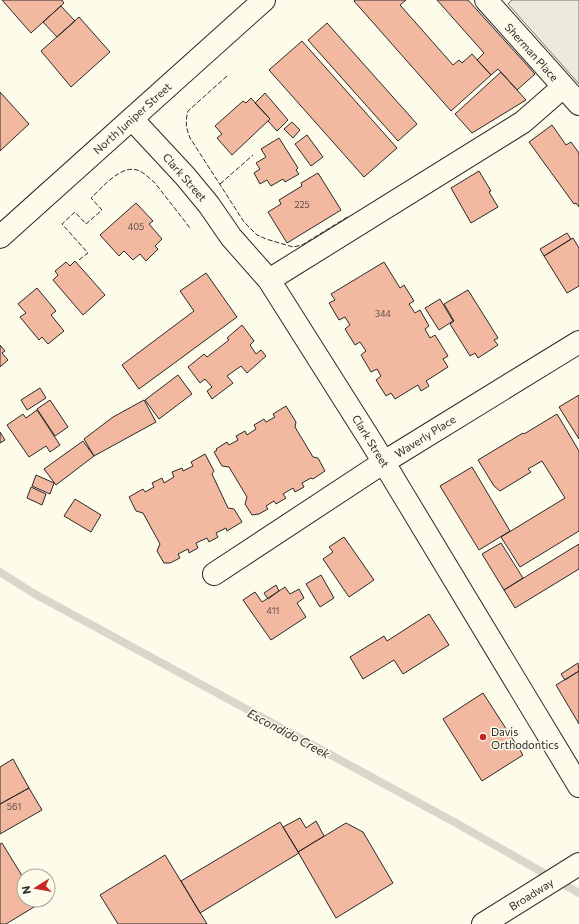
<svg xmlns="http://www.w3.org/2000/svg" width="579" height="924" font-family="Commissioner,sans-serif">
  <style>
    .green { fill: #ecebdb; stroke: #74746e }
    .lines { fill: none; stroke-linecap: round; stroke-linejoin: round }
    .stream { stroke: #d8d7c9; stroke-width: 8 }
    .building { fill: #f2b8a0; stroke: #2b2b2b }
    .minor-casing { stroke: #2b2b2b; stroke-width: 24 }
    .major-casing { stroke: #2b2b2b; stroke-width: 24 }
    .minor { stroke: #fdfbea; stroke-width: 22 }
    .major { stroke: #fdfbea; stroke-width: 22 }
    .fence { stroke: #2b2b2b; stroke-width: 1; stroke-dasharray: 5 2; stroke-linecap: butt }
    .poi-dot { fill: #c62828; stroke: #fdfbea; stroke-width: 1.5 }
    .labels { text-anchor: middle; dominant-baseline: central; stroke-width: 3; stroke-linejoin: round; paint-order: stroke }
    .number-label { font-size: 9px; fill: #5d4e48 }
    .street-label { font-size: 11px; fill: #2b2b2b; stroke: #fdfbea }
    .poi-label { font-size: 11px; fill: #2b2b2b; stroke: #fdfbea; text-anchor: start }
    .water-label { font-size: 12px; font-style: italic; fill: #2b2b2b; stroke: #fdfbea }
  </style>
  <rect width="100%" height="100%" fill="#fdfbea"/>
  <path class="green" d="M 512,0 L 579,0 L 579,84 L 508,4 Z"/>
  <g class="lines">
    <path class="stream" d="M 0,572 L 33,593 L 456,823 L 579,893"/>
  </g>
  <path class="building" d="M 2,0 L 62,0 L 64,3 L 31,33 Z
    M 355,0 L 406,0 L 400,5 L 453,65 L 459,60 L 462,63 L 472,54 L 491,75 L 451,111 L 354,1 Z
    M 437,0 L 468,0 L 535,74 L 517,90 L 498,69 L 491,75 L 477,60 L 484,53 Z
    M 61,6 L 75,21 L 57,37 L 43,22 Z
    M 79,17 L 110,52 L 71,87 L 41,51 Z
    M 327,23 L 417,124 L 398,141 L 308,40 Z
    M 302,41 L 397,148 L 364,177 L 269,70 Z
    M 501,72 L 526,100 L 472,133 L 455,114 Z
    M 0,92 L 29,124 L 0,151 Z
    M 265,93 L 288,120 L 277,131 L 268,121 L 270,119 L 255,103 Z
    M 251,98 L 270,119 L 232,155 L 217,138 L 222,134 L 215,126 L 243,101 L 246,103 Z
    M 292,122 L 300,130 L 293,138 L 284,129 Z
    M 552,125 L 566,145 L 571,142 L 579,153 L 579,207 L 576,203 L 574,204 L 529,142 Z
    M 307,135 L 323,157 L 311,166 L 295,144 Z
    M 279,138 L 298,168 L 296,170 L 299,174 L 285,182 L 283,179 L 271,186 L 267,180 L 260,184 L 254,173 L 260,169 L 256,163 L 266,157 L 261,149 Z
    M 479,171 L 491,191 L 489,192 L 498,207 L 471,223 L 451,188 Z
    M 318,173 L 341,210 L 287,243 L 268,212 L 281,204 L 279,200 L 302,186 L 301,183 Z
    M 136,203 L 153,221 L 149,224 L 162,239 L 155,246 L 158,249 L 146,261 L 140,254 L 133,260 L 124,251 L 119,256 L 100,235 Z
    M 567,233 L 571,239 L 544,256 L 540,249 Z
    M 573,238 L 579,248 L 579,286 L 567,293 L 544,256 Z
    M 75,261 L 105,295 L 83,315 L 53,280 L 58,275 L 55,271 L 66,262 L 70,266 Z
    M 384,262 L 400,288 L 404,285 L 414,301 L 409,304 L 415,313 L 420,310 L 429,326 L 425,329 L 430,338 L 435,335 L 448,356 L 443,359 L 448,367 L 426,381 L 429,386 L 421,391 L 418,385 L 395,399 L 391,393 L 386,396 L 376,380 L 381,376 L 377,369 L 371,372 L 361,355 L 366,351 L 360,342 L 355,345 L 345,329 L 350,325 L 345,317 L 339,320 L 329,303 L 335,300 L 331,294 Z
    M 206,273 L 237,317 L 139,389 L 122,365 L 194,311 L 180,291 Z
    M 37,288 L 56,311 L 51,315 L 64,331 L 48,344 L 42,337 L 39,340 L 20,317 L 26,313 L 18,304 Z
    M 468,290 L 498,338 L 494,340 L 498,345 L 478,358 L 475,353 L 470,356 L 450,324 L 454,321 L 444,304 Z
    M 440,299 L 453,321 L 439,330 L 425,308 Z
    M 242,325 L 254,341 L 250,345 L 256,354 L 261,350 L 266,356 L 247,373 L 241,366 L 227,376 L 233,383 L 212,399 L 207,391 L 212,387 L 205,379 L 200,383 L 188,367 L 204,354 L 207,357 L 229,340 L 227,338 Z
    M 0,345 L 5,351 L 2,353 L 8,360 L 0,367 Z
    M 178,375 L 192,394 L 159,419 L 145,400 Z
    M 40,388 L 46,398 L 27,410 L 21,400 Z
    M 579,395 L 579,439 L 559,407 Z
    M 50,400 L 68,427 L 55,436 L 37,409 Z
    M 144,400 L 156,422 L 94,456 L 84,439 L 113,417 Z
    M 286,406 L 296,422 L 295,427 L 313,457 L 318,458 L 325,471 L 313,479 L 311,478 L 302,483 L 304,487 L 295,492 L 293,488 L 283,494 L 286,498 L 276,504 L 274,501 L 266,506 L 268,509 L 259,514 L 252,515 L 245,504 L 247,497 L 229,467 L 222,466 L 214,452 L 217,450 L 216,449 L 227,442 L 229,445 L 238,440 L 236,436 L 245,431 L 247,435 L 256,429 L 254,425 L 264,419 L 266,422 L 275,417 L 273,414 Z
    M 37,410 L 60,445 L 50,452 L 46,446 L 29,457 L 7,425 L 23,414 L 26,418 Z
    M 557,414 L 579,451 L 579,531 L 520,567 L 501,537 L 565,498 L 542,461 L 528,469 L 531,472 L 500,491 L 494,486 L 478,460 L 523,433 L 524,434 Z
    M 0,432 L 5,440 L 0,443 Z
    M 83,441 L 94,456 L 56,485 L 44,469 Z
    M 205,454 L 214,471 L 212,474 L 228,508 L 234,509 L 242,522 L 227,531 L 226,528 L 216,533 L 218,537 L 209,542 L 207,538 L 196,543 L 198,548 L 189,553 L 188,549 L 178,554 L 180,558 L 170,563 L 164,563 L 157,551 L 160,544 L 143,513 L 136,511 L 129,497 L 143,489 L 145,492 L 154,487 L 152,483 L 162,478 L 164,483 L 174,477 L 172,472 L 182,468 L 183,471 L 193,466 L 191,462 Z
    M 472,467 L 510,531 L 479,550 L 440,486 Z
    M 36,475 L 54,483 L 50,494 L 32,486 Z
    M 31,487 L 46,494 L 42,505 L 27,498 Z
    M 75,499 L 101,515 L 91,532 L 64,516 Z
    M 344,537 L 374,580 L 349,597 L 323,559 L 333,552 L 329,547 Z
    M 501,543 L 523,578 L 504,590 L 482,554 Z
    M 579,544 L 579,569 L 515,608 L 504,590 Z
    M 321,575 L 334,598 L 320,607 L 306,584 Z
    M 276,585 L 279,591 L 268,599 L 264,593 Z
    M 285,587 L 290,594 L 299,589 L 304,598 L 297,603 L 306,617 L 271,640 L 243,600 L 255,592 L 262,602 Z
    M 429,614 L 449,645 L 403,674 L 394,660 L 363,679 L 350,657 L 384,636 L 387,641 Z
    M 578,663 L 579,671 L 565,680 L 561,674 Z
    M 579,671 L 579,724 L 556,685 Z
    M 483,693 L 523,755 L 482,781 L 443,719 Z
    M 13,759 L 29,788 L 0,804 L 0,767 Z
    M 29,788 L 42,810 L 0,834 L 0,804 Z
    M 300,818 L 306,828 L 316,821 L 324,836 L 298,852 L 283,827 Z
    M 280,822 L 299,853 L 200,913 L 181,881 Z
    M 346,823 L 363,832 L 393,883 L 336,918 L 298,852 Z
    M 2,843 L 24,879 L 24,900 L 36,900 L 39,904 L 6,924 L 0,924 L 0,844 Z
    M 165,855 L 207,924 L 118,924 L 100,895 Z"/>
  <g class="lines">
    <g class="minor-casing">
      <path id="minor" d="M 486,0 L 579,104
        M 132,119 L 185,176 L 209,205 L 231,237 L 269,280 L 372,443 L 579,786
        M 0,237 L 264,0
        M 269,280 L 523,122 L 563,87
        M 214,574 L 384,462 L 579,342"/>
    </g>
    <g class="major-casing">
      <path id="major" d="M 483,924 L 579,864"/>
    </g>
    <use href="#minor" class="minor"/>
    <use href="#major" class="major"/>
    <path class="fence" d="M 227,76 L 188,111 C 185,122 186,128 190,138 L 244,222 L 257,235 L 266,239 L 293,247 L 302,245 L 349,216
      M 220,184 L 253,155
      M 79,260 L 88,253 L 62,224 L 75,212 L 86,224 L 102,210 L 91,198 C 102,188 120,165 137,170 C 144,172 150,179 155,183 L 190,228"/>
  </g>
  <circle class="poi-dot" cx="483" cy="737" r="4"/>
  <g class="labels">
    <g class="number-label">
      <text x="302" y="204">225</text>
      <text x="136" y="226">405</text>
      <text x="383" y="313">344</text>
      <text x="273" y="610">411</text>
      <text x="14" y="806">561</text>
    </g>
    <g class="street-label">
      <text transform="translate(532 52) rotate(48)">Sherman Place</text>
      <text transform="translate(132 118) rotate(-42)">North Juniper Street</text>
      <text transform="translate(185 177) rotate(49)">Clark Street</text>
      <text transform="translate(425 436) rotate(-32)">Waverly Place</text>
      <text transform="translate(371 441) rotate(58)">Clark Street</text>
      <text transform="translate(531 894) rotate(-32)">Broadway</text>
    </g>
    <g class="poi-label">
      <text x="491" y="731">Davis<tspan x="491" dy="13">Orthodontics</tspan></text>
    </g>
    <g class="water-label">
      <text transform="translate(289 733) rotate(28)">Escondido Creek</text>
    </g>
  </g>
  <g transform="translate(36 888) rotate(259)"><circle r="19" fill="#fdfbea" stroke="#a9a89e"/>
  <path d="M0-3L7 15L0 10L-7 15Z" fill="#c62828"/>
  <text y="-6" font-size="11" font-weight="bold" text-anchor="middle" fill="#2b2b2b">N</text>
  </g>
</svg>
